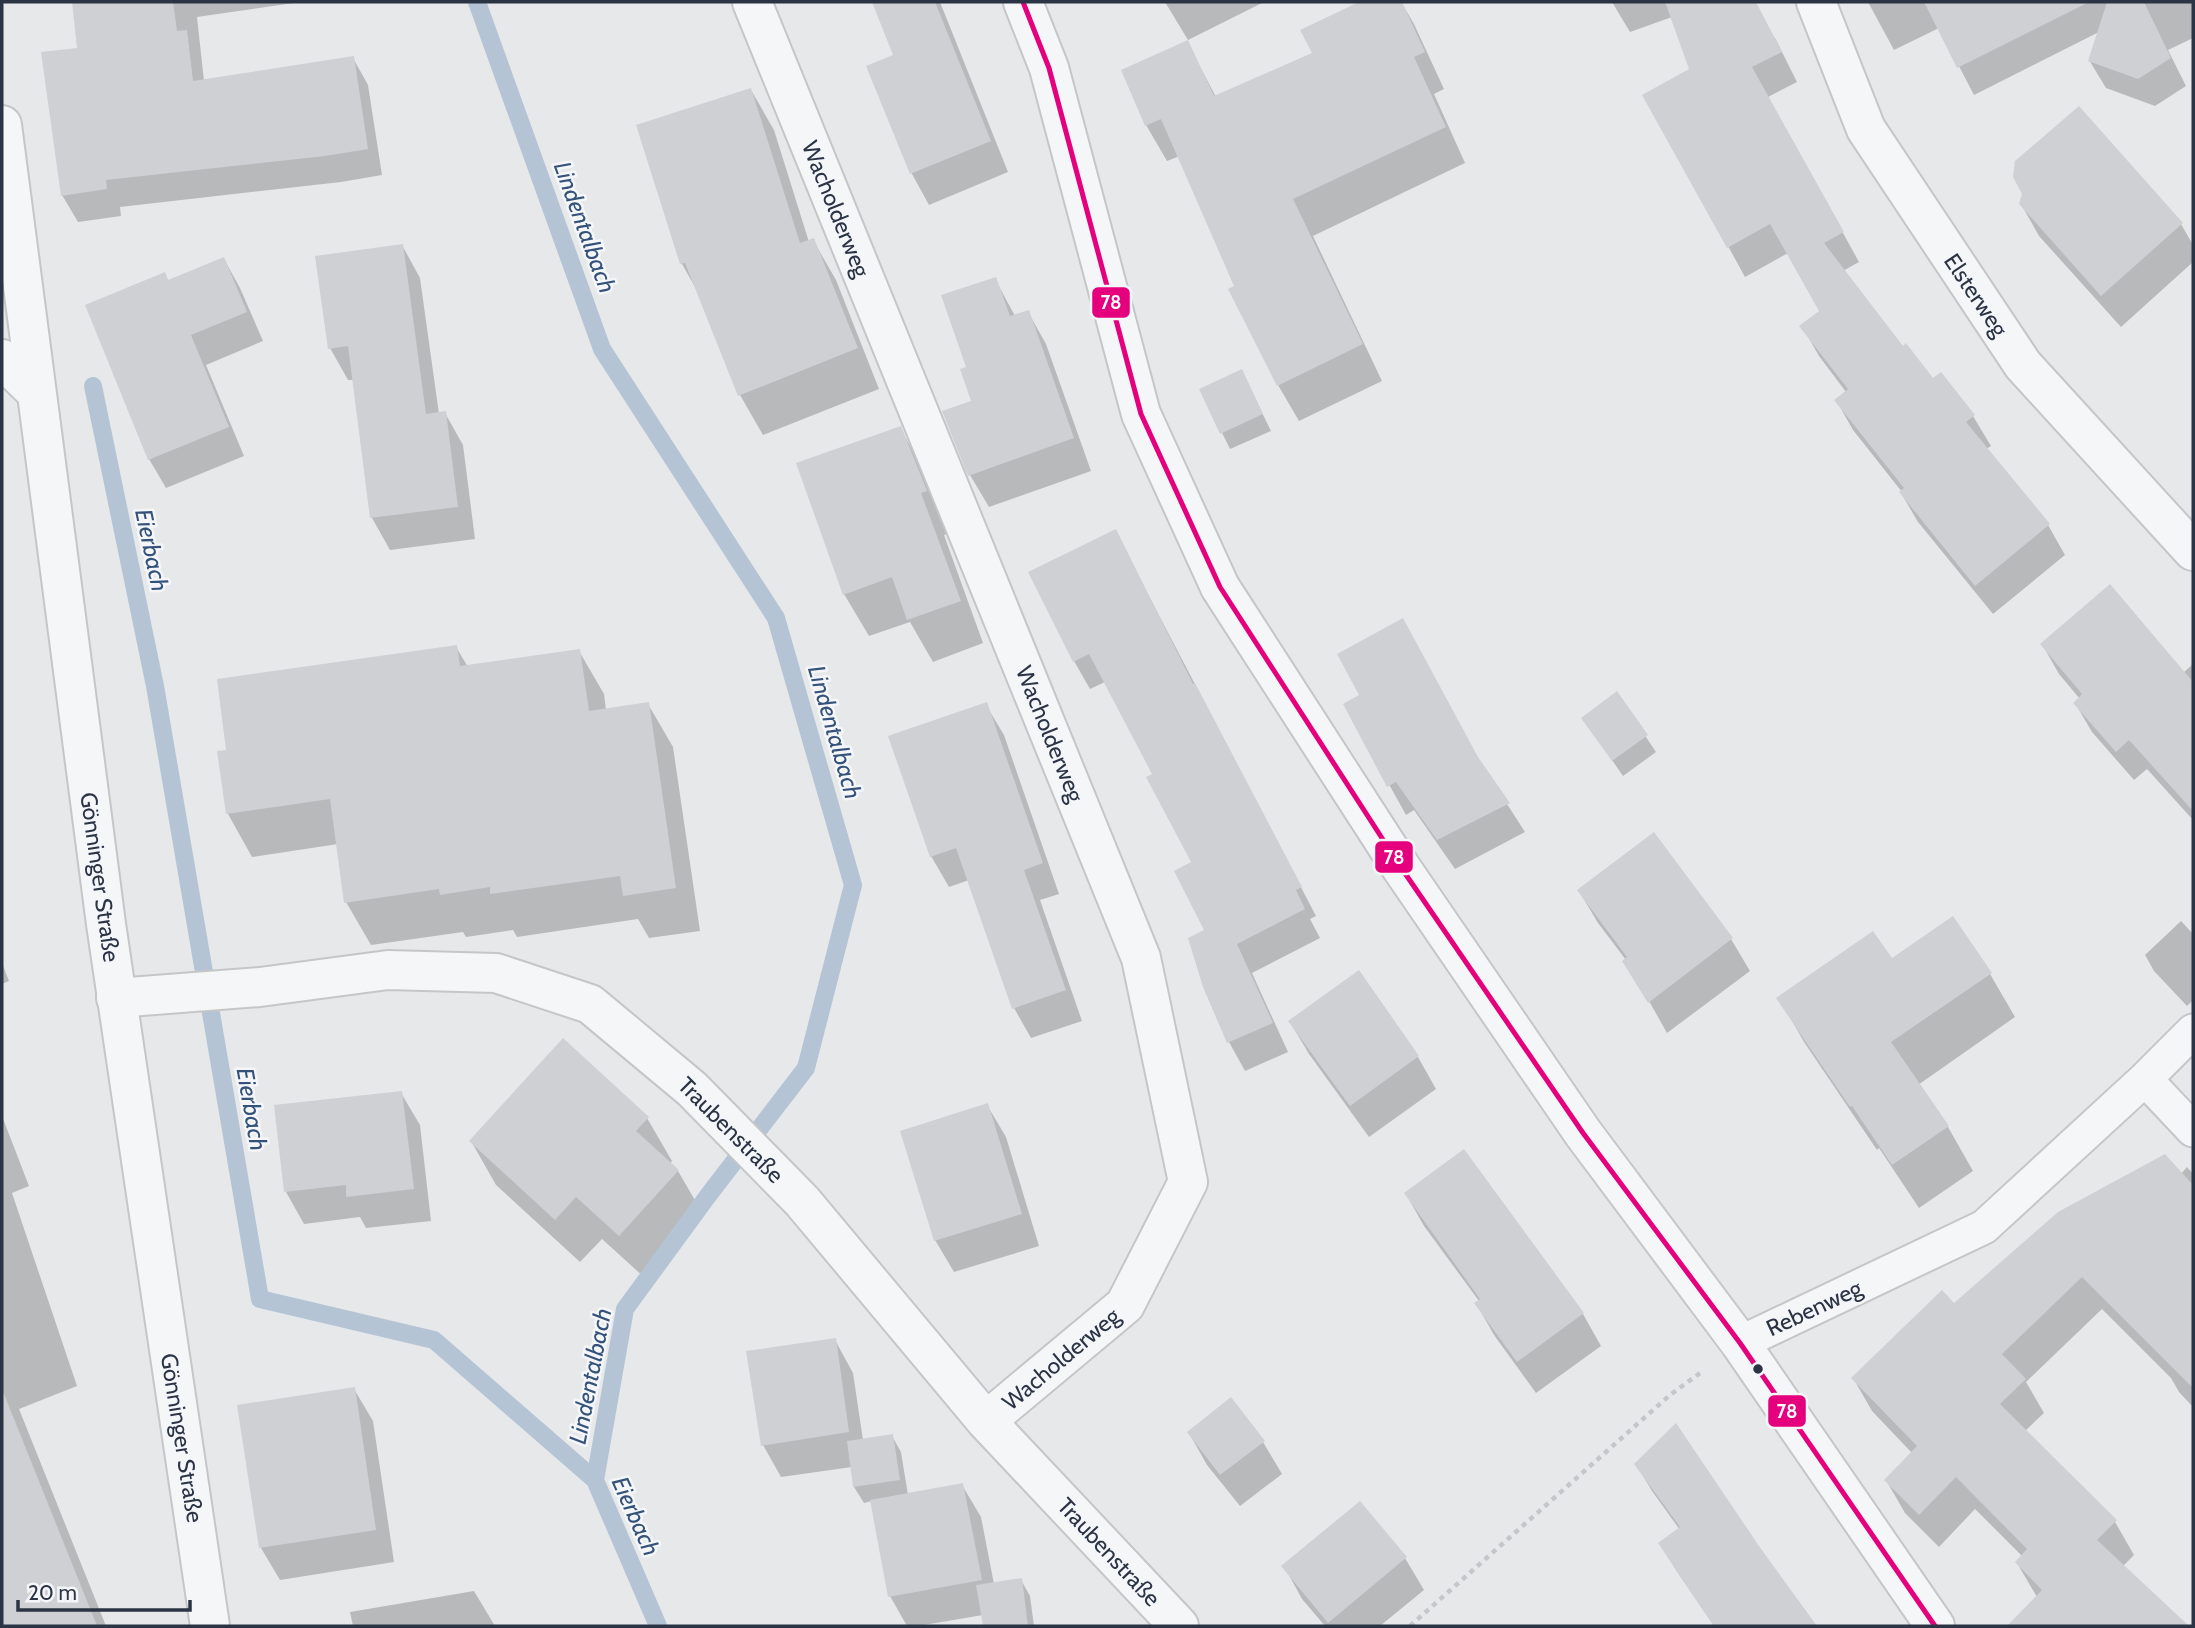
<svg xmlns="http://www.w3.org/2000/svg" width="2195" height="1628" font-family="Cabin,sans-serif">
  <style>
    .shadow { fill: #0003 }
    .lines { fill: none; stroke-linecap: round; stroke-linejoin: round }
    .stream { stroke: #b4c4d5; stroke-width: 18 }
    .building { fill: #ced0d3 }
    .service-casing { stroke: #c4c6c8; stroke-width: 37 }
    .minor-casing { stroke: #c4c6c8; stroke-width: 42 }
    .tertiary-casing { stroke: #c4c6c8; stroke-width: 42 }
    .path { stroke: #c5c6ca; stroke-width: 4.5; stroke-dasharray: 5 5; stroke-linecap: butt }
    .service { stroke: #f5f6f7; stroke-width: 33 }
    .minor { stroke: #f5f6f7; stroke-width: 38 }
    .tertiary { stroke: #f5f6f7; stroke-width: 38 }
    .bus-1-casing { stroke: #f4f6f9; stroke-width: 10 }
    .bus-1 { stroke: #e5007d; stroke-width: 5 }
    .bus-dot { fill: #2b3445; stroke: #f4f6f9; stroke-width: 2.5 }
    .labels { text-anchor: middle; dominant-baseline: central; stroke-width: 5; stroke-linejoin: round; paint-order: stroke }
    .street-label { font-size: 23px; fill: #2b3445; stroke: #f4f6f9 }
    .water-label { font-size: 24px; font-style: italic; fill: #34527a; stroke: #f4f6f9 }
    .line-badge { stroke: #f4f6f9; stroke-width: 2.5 }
    .badge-label { font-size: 19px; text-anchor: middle; font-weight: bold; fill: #fff }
  </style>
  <rect width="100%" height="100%" fill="#e6e8ea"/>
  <path class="shadow" d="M 74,2 L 301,2 L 197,17 L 204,81 L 353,58 L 368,85 L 382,175 L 341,182 L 120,207 L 121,216 L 78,222 L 62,195 L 79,49 Z
    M 874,2 L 940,2 L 1008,172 L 929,205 L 912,174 L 868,67 L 896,56 Z
    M 1165,2 L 1264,2 L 1188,40 Z
    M 1363,2 L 1401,2 L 1414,24 L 1444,89 L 1434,94 L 1465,163 L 1313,236 L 1382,381 L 1299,421 L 1278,385 L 1180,156 L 1167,161 L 1146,125 L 1187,42 L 1216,97 L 1314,54 L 1303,30 Z
    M 1612,2 L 1739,2 L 1743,15 L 1775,38 L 1797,82 L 1768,97 L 1859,262 L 1843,271 L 1902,348 L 1932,380 L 1941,374 L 1973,416 L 1991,446 L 1986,449 L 2048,525 L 2065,555 L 1993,614 L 1918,522 L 1901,493 L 1902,492 L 1853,430 L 1836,400 L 1846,392 L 1819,356 L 1802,326 L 1821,311 L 1788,253 L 1745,277 L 1645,95 L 1691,70 L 1672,17 L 1630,32 Z
    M 1868,2 L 2193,2 L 2193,38 L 2168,50 L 2186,86 L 2155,106 L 2106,88 L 2089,60 L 2099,32 L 1974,95 L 1939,28 L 1894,50 Z
    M 751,90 L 774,130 L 809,242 L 813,240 L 836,280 L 879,389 L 763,435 L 740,395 L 699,294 L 682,264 L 638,126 Z
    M 2021,204 L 2181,224 L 2193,245 L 2193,262 L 2121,327 L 2039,236 Z
    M 402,245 L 420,278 L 439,414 L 445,413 L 463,445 L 475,539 L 390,550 L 372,518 L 354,380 L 348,380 L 330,348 Z
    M 224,259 L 240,288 L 263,341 L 206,365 L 244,456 L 166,488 L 149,459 L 169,282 Z
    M 995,279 L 1015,316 L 1028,312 L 1046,344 L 1091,471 L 989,507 L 970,475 L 974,402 L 968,368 Z
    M 1242,372 L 1271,431 L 1230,449 L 1201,390 Z
    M 900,428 L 924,470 L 950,533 L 944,535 L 983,643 L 933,662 L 910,622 L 869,636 L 844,594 Z
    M 1115,531 L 1316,916 L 1310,919 L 1320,938 L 1252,973 L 1288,1052 L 1245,1071 L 1229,1042 L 1204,986 L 1206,931 L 1193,863 L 1154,775 L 1105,682 L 1090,689 L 1074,661 Z
    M 2042,644 L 2183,673 L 2193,664 L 2193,820 L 2147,769 L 2134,780 L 2092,732 L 2075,703 L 2080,699 L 2059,674 Z
    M 456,647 L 468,667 L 579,651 L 604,694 L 606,710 L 648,704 L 673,747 L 700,931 L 649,938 L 638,919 L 517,937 L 513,930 L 466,937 L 463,932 L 371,945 L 346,902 L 338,844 L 252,857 L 228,814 L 219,753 L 228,751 Z
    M 1617,694 L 1656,752 L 1623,776 L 1583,718 Z
    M 986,705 L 1004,735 L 1059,894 L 1040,900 L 1082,1021 L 1031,1038 L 1014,1008 L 969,880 L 949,887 L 931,856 Z
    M 1345,705 L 1482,765 L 1525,832 L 1455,869 L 1414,810 L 1406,815 Z
    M 1579,891 L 1731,939 L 1750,971 L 1667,1033 L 1626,960 L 1598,923 Z
    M 2181,921 L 2193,934 L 2193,1000 L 2187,1006 L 2154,971 L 2145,955 Z
    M 1891,960 L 1990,974 L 2015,1017 L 1918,1085 L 1948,1127 L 1973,1171 L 1919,1208 L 1879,1148 L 1877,1150 L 1804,1042 L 1779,998 Z
    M 2,963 L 9,981 L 2,984 Z
    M 1290,1022 L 1418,1057 L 1436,1089 L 1369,1137 L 1309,1054 Z
    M 401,1093 L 420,1125 L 431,1221 L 366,1228 L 360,1217 L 304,1224 L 286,1192 Z
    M 987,1105 L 1006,1137 L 1039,1246 L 954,1272 L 935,1240 Z
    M 2,1116 L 29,1186 L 12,1193 L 77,1386 L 19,1409 L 106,1626 L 2,1626 Z
    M 647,1118 L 672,1161 L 670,1164 L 678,1171 L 703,1214 L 645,1278 L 602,1239 L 580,1262 L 496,1185 L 471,1141 Z
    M 2187,1167 L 2193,1174 L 2193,1407 L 2179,1392 L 2171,1378 L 2102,1309 L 2026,1382 L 2044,1413 L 2025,1431 L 2115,1522 L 2134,1555 L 2123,1566 L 2187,1626 L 2038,1626 L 2027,1608 L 2037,1597 L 2017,1563 L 2022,1556 L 1975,1509 L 1939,1547 L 1905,1513 L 1886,1480 L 1912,1453 L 1872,1411 L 1853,1378 L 1954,1305 L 2181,1174 Z
    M 1406,1194 L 1583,1314 L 1601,1346 L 1536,1393 L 1494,1335 L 1476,1303 L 1479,1301 L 1424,1226 Z
    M 835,1340 L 853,1373 L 863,1440 L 892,1436 L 901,1452 L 908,1495 L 962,1485 L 981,1517 L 994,1584 L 1021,1580 L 1030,1596 L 1034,1626 L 984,1626 L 983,1615 L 918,1626 L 907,1626 L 890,1596 L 872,1501 L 864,1503 L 854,1487 L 852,1467 L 781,1477 L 763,1445 Z
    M 354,1389 L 373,1421 L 394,1562 L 280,1580 L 261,1548 Z
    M 1189,1433 L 1263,1442 L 1282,1474 L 1240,1506 L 1207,1465 Z
    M 1636,1464 L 1758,1547 L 1816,1626 L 1714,1626 L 1676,1570 L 1660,1544 L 1680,1530 L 1652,1491 Z
    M 1405,1558 L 1424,1590 L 1380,1626 L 1325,1626 L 1302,1599 L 1284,1566 Z
    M 474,1591 L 495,1626 L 353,1626 L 350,1612 Z"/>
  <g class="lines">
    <path class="stream" d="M 477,2 L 602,349 L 776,618 L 853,885 L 806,1068 L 707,1197 L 625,1309 L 595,1480
      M 93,386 L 155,686 L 260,1299 L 434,1340 L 595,1480 L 658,1626"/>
  </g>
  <path class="building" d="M 72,2 L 173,2 L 177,31 L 187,30 L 193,81 L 354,56 L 368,149 L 325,156 L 106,180 L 107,189 L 61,196 L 41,52 L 77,48 Z
    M 872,2 L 935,2 L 991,141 L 910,174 L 866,66 L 893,55 Z
    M 1359,2 L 1402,2 L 1425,52 L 1414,57 L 1446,127 L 1293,199 L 1363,344 L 1277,386 L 1228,289 L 1234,286 L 1161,119 L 1145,126 L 1121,70 L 1188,40 L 1214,96 L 1312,53 L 1300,30 Z
    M 1665,2 L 1756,2 L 1782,52 L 1752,67 L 1844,232 L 1824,243 L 1903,346 L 1906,343 L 1933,378 L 1941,372 L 1975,415 L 1966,422 L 2050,524 L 1975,586 L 1899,492 L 1904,488 L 1834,400 L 1848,389 L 1799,326 L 1819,311 L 1770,224 L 1727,248 L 1642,95 L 1689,69 Z
    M 1924,2 L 2089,2 L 1957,68 Z
    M 2107,2 L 2144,2 L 2171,58 L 2138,79 L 2088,61 Z
    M 751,88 L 800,243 L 814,238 L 858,348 L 738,396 L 685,263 L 680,264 L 636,125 Z
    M 2079,106 L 2183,223 L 2101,296 L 2019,204 L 2022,194 L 2013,177 L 2015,161 Z
    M 403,244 L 426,414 L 446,411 L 458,507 L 370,518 L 348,346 L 328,349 L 315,256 Z
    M 224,257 L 247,312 L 191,335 L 229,427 L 148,460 L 85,305 L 165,272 L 168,280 Z
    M 996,277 L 1010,316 L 1029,310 L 1074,438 L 968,476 L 942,411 L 971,401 L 960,369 L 966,367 L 941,295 Z
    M 1242,369 L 1263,414 L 1220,434 L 1199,389 Z
    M 901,426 L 927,491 L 921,493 L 961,601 L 907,620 L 892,577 L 843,595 L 796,463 Z
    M 1116,529 L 1193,684 L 1195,683 L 1302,887 L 1296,890 L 1305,909 L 1237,944 L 1273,1023 L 1227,1043 L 1203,987 L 1188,938 L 1204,930 L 1174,871 L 1191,862 L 1146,777 L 1152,774 L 1089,654 L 1073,662 L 1028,572 Z
    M 2110,584 L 2193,682 L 2193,811 L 2129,740 L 2116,752 L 2073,703 L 2082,694 L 2040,644 Z
    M 1403,618 L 1478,757 L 1510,803 L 1437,840 L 1396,782 L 1387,787 L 1343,704 L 1359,695 L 1337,654 Z
    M 457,645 L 460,666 L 580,649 L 589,711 L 649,702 L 676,888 L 623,896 L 620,876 L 490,894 L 490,887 L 440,895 L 439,889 L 344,903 L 330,799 L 226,814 L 217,751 L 226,750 L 217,679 Z
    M 1617,691 L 1648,735 L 1612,761 L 1581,718 Z
    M 987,702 L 1043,863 L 1024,870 L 1066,990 L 1012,1009 L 956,848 L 930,857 L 888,736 Z
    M 1654,832 L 1733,938 L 1648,1003 L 1622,961 L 1627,957 L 1577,890 Z
    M 1953,916 L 1992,973 L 1891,1042 L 1949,1126 L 1892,1165 L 1852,1106 L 1850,1107 L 1776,998 L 1873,931 L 1892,958 Z
    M 1359,970 L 1419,1056 L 1350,1106 L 1288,1021 Z
    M 563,1038 L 649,1117 L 636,1131 L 679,1170 L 619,1236 L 576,1197 L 555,1220 L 469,1141 Z
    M 402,1091 L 414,1189 L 346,1197 L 346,1185 L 284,1192 L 274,1105 Z
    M 988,1103 L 1022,1214 L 934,1241 L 900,1131 Z
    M 1464,1149 L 1584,1313 L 1517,1362 L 1474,1303 L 1480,1299 L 1404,1193 Z
    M 2165,1154 L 2193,1185 L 2193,1388 L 2082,1277 L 2002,1354 L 2026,1379 L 2000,1404 L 2117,1520 L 2097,1540 L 2189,1626 L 2007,1626 L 2042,1590 L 2015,1562 L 2027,1549 L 1956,1477 L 1919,1515 L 1884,1480 L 1917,1446 L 1851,1378 L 1942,1290 L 1954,1303 L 2058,1212 Z
    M 836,1338 L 849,1432 L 761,1446 L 746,1351 Z
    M 355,1387 L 376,1530 L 259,1548 L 237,1405 Z
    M 2,1394 L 4,1394 L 97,1626 L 2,1626 Z
    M 1231,1397 L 1265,1441 L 1220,1475 L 1187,1432 Z
    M 1676,1423 L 1759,1546 L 1817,1626 L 1714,1626 L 1658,1543 L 1680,1527 L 1634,1464 Z
    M 893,1434 L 900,1480 L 853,1487 L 847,1441 Z
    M 963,1483 L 982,1580 L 888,1597 L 870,1500 Z
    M 1360,1501 L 1407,1557 L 1328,1623 L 1281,1566 Z
    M 1022,1578 L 1028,1626 L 983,1626 L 976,1585 Z"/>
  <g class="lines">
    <g class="service-casing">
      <path id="service" d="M 2145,1079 L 2193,1130
        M 1740,1343 L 1984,1227 L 2145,1079 L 2193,1031"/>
    </g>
    <g class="minor-casing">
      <path id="minor" d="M 752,2 L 1141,958 L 1188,1182 L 1125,1305 L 986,1421
        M 1023,2 L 1049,68 L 1141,414 L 1220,587 L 1400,866 L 1583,1133 L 1740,1343 L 1935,1626
        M 1816,2 L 1866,129 L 2023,365 L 2193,551
        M 2,359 L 36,392
        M 116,998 L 260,987 L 388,970 L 496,973 L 590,1004 L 692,1089 L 802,1201 L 986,1421 L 1179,1626"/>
    </g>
    <g class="tertiary-casing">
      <path id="tertiary" d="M 2,125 L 106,924 L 210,1626"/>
    </g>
    <path class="path" d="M 1410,1626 L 1670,1395 L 1700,1373"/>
    <use href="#service" class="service"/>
    <use href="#minor" class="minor"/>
    <use href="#tertiary" class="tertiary"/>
    <g class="bus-1-casing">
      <path id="bus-1" d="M 1023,2 L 1049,68 L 1141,414 L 1220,587 L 1400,866 L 1583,1133 L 1740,1343 L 1935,1626"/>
    </g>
    <use href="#bus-1" class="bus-1"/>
  </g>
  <circle class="bus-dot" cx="1758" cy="1369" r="6"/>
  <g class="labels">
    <g class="street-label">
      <text transform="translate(836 209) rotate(68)">Wacholderweg</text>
      <text transform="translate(1976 295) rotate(56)">Elsterweg</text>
      <text transform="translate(1050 734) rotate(68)">Wacholderweg</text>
      <text transform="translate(100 877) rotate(82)">Gönninger Straße</text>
      <text transform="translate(731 1130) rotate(45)">Traubenstraße</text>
      <text transform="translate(1814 1308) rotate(-25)">Rebenweg</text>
      <text transform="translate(1061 1359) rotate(-40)">Wacholderweg</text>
      <text transform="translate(182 1438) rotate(81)">Gönninger Straße</text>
      <text transform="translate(1109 1552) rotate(47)">Traubenstraße</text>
    </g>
    <g class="water-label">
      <text transform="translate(585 227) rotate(70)">Lindentalbach</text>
      <text transform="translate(152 550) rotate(78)">Eierbach</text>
      <text transform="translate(835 732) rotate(74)">Lindentalbach</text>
      <text transform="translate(252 1109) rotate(80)">Eierbach</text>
      <text transform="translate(590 1376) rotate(-79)">Lindentalbach</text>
      <text transform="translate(636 1516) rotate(66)">Eierbach</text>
    </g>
  </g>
  <g class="line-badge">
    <rect x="1091" y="286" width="40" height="33" rx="7" fill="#e5007d"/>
    <rect x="1374" y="840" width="40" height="34" rx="7" fill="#e5007d"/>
    <rect x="1767" y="1394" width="40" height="34" rx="7" fill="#e5007d"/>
  </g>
  <g class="badge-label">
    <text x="1111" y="309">78</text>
    <text x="1394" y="864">78</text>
    <text x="1787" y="1418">78</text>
  </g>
  <rect width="2195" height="1628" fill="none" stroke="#2b3445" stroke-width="7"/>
  <path d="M18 1600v10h172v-10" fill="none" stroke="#2b3445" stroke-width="3.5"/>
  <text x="28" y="1600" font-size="21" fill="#2b3445" stroke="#f4f6f9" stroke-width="5" paint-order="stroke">20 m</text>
</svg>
